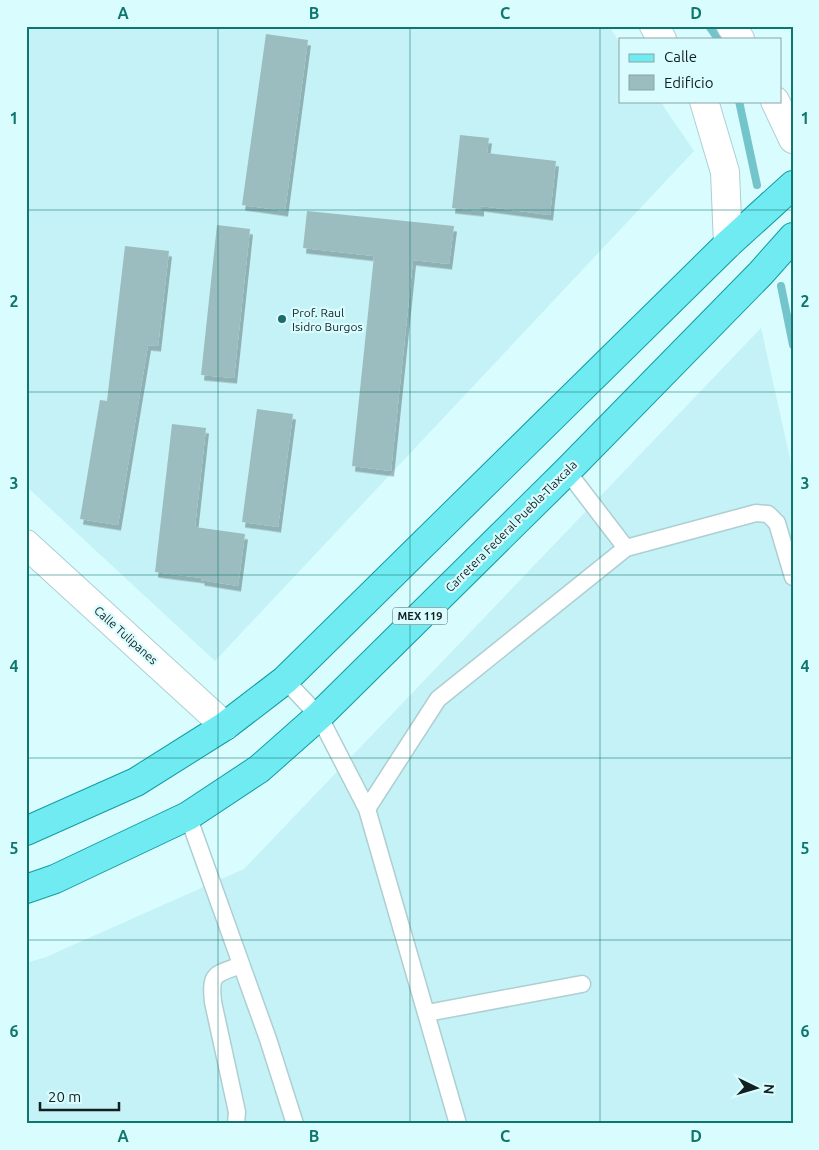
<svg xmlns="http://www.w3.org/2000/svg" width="819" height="1150" font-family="Ubuntu,sans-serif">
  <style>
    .built { fill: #c5f2f6 }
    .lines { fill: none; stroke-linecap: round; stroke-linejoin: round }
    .stream { stroke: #74c5cb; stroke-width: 8 }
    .building { fill: #9bbdbf; filter: url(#shadow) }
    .lane-casing { stroke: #adcfd2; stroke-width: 19 }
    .street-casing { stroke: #adcfd2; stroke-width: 30 }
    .primary-casing { stroke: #129ba3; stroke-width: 30 }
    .lane { stroke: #fff; stroke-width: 16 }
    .street { stroke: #fff; stroke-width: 28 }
    .primary { stroke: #71ebf2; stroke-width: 28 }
    .grid { fill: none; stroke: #0f766e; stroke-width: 1; stroke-opacity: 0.55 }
    .poi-dot { fill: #1c696e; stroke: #d9fcfe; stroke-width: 2 }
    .labels { text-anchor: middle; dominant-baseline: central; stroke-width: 4.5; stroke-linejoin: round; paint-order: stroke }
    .shield { fill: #d9fcfe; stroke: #4e6263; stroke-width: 1 }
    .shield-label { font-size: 11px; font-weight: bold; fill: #132021 }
    .poi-label { font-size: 12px; fill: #132021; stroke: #d9fcfe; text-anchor: start }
    .street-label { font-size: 12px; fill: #132021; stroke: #d9fcfe }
    .neatline { fill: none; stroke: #0f766e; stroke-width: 2 }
    .grid-label { font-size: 16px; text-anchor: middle; font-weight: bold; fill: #0f766e }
  </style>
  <defs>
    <filter id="shadow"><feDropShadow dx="3" dy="5.5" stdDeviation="0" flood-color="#0004"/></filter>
  </defs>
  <rect width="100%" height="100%" fill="#d9fcfe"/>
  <path class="built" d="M 26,26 L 609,26 L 620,43 L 620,101 L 660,101 L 694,151 L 215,661 L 26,486 Z
    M 761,328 L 793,472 L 793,1124 L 26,1124 L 26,963 L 46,957 L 244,869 Z"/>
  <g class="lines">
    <path class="stream" d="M 709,26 L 718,39
      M 739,101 L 757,185
      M 781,286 L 793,345"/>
  </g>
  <path class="building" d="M 266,34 L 308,40 L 285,211 L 242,205 Z
    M 460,135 L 489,138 L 487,153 L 556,161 L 550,215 L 481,206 L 481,211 L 452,208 Z
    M 307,211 L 454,226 L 449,264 L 413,260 L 391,471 L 352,466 L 374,256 L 303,248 Z
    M 217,225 L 250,229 L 234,378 L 201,375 Z
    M 125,246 L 169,251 L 158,346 L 148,345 L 118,525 L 80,519 L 100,400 L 107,401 Z
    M 257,409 L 293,414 L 278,527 L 242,522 Z
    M 172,424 L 206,428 L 195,527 L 245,534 L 238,586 L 201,580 L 202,578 L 155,572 Z"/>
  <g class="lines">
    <g class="lane-casing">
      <path id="lane" d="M 567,471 L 626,548
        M 285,680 L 319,716 L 367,809 L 458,1124
        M 367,809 L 438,699 L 626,548 L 756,513 L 768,514 L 777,523 L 793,577
        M 188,816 L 268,1039 L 295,1124
        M 427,1013 L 582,984
        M 236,1124 L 237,1112 L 213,1002 C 210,972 215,975 241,965"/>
    </g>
    <g class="street-casing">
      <path id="street" d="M 654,26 L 662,39
        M 731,26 L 740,39
        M 704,101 L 725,172 L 728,244
        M 775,101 L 793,139
        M 26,544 L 225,726"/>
    </g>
    <g class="primary-casing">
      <path id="primary" d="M 26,831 L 136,782 L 225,726 L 285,680 L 728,244 L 793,185
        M 26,889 L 55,879 L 188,816 L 259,769 L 319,716 L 567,471 L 761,273 L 793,237"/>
    </g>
    <use href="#lane" class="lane"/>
    <use href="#street" class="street"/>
    <use href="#primary" class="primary"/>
  </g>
  <path class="grid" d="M 218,26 L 218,1124M 410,26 L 410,1124M 600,26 L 600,1124M 26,210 L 793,210M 26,392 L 793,392M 26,575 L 793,575M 26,758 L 793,758M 26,940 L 793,940"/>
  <circle class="poi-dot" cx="282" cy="319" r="5"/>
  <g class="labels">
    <rect class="shield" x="392.5" y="607.5" width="55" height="17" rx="4"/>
    <g class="shield-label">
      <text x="420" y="616">MEX 119</text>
    </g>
    <g class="poi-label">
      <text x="292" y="312">Prof. Raul<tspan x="292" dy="14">Isidro Burgos</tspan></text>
    </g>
    <g class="street-label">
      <text transform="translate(511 526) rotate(-45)">Carretera Federal Puebla-Tlaxcala</text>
      <text transform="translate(126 635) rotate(42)">Calle Tulipanes</text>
    </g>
  </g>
  <rect width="819" height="1150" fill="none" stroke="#d9fcfe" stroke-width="55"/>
  <rect x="619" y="38" width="162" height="65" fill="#d9fcfe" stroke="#8aa4a6"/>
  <rect x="629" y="54" width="25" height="8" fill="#71ebf2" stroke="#8aa4a6"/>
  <text x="664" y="62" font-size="15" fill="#132021">Calle</text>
  <rect x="629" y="75" width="25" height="15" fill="#9bbdbf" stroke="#8aa4a6"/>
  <text x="664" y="88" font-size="15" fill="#132021">Edificio</text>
  <g transform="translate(756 1088) rotate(95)" stroke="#d9fcfe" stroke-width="4" paint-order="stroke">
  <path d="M0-4L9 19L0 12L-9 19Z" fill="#132021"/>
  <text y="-8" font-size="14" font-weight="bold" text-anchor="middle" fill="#132021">N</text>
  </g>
  <path d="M40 1102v8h79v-8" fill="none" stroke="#132021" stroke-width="2.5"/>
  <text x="48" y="1102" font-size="15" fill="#132021" stroke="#d9fcfe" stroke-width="4" paint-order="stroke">20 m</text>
  <rect x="28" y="28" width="764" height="1094" class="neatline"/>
  <g class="grid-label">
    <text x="123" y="19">A</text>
    <text x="314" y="19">B</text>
    <text x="505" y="19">C</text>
    <text x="696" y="19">D</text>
    <text x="14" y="124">1</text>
    <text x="805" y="124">1</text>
    <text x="14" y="307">2</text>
    <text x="805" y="307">2</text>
    <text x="14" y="489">3</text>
    <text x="805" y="489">3</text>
    <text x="14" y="672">4</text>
    <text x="805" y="672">4</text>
    <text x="14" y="854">5</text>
    <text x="805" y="854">5</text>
    <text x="14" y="1037">6</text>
    <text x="805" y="1037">6</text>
    <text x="123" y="1142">A</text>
    <text x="314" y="1142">B</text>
    <text x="505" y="1142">C</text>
    <text x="696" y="1142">D</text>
  </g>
</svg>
